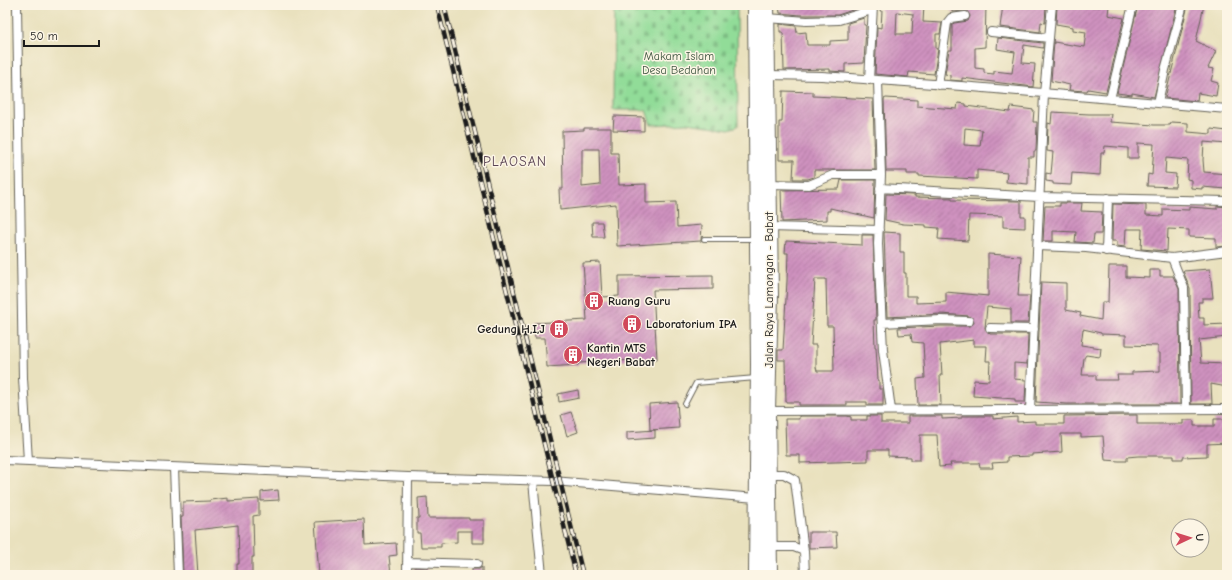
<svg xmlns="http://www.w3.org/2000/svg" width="1232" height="580" font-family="'Comic Neue',sans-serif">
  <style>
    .cemetery { fill: url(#cemetery-stones); stroke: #567c5a }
    .building { fill: url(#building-hatch); fill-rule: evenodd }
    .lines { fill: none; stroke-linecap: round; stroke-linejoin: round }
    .lane-casing { stroke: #646155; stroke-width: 6 }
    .street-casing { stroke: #646155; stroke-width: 10 }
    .highway-casing { stroke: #646155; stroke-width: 16 }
    .lane { stroke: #fff; stroke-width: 4 }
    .street { stroke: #fff; stroke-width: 8 }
    .highway { stroke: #fff; stroke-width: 14 }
    .rail-casing { stroke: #1c1c1c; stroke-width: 4.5 }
    .rail { stroke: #fcf5e5; stroke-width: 3; stroke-dasharray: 9; stroke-linecap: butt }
    .labels { text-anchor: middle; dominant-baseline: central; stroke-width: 3; stroke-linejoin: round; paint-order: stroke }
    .park-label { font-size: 12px; fill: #3f5641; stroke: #fcf5e5 }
    .street-label { font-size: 12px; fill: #1c1c1c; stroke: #fcf5e5 }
    .poi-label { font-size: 12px; font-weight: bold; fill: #1c1c1c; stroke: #fcf5e5; text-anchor: start }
    .quarter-label { font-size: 14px; letter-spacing: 1px; fill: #5b4555; stroke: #fcf5e5 }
  </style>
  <defs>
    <pattern id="cemetery-stones" width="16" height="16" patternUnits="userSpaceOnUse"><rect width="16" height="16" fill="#91dc98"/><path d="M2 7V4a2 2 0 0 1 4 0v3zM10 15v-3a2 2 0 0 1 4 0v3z" fill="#7cbc82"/></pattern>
    <pattern id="building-hatch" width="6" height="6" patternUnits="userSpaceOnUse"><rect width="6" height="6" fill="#cf92bf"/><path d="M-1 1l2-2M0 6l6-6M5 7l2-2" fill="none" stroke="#a7769a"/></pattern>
  </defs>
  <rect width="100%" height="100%" fill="#fcf5e5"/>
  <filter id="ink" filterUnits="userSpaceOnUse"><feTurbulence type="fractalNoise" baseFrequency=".025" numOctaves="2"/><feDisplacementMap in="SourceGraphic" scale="8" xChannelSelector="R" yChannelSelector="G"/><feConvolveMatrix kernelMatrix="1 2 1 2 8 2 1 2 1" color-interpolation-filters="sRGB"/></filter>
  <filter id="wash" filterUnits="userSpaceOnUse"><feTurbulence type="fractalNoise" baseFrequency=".012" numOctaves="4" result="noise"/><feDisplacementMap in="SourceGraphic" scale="16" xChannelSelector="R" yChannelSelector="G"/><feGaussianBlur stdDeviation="0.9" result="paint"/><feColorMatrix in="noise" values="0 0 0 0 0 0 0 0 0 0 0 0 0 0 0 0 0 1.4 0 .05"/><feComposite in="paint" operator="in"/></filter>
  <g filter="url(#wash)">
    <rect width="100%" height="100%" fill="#e9e1be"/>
    <path class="cemetery" d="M 614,5 L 737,5 L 738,126 L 729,129 L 687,123 L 651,125 L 646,110 L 613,110 Z"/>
    <g id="blocks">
      <path class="building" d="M 779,5 L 855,5 L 855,9 L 838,15 L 800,15 L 780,13 Z
        M 881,5 L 924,5 L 923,22 L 942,23 L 940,34 L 936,34 L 936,49 L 938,49 L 934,74 L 909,72 L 908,77 L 875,74 L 877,27 L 881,28 L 882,11 L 880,11 ZM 897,12 L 913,14 L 912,34 L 896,34 Z
        M 952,5 L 986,5 L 985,47 L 975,48 L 975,68 L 984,69 L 984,73 L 994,74 L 994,71 L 1012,73 L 1015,52 L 997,49 L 998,38 L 1043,43 L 1043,48 L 1024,45 L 1022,63 L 1035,64 L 1033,87 L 962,78 L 962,81 L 950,80 L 950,75 L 945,74 L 949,50 L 952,50 L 952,25 L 954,23 L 968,21 L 970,16 L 967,11 L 952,12 Z
        M 1003,5 L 1046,5 L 1045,23 L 1041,22 L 1040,32 L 1000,27 Z
        M 1057,5 L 1100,7 L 1100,5 L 1109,5 L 1108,15 L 1124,18 L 1106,92 L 1088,89 L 1087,91 L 1069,90 L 1070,85 L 1051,81 L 1054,42 L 1084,47 L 1086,32 L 1073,30 L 1073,27 L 1056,24 Z
        M 1138,5 L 1177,5 L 1154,97 L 1132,93 L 1132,95 L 1117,93 Z
        M 1188,5 L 1204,5 L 1196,41 L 1216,51 L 1208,68 L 1214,69 L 1211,81 L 1218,83 L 1216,96 L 1198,93 L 1197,101 L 1165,98 Z
        M 864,18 L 864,25 L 866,25 L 864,63 L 845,64 L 845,72 L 830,71 L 830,69 L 784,70 L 783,32 L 780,32 L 780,24 L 796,26 L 797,33 L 806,32 L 807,45 L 830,45 L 830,41 L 848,40 L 848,23 Z
        M 783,91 L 813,92 L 813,96 L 873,99 L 875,170 L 814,170 L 814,177 L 808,179 L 793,179 L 794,160 L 779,160 L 779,122 L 782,122 Z
        M 886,98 L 917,100 L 917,106 L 957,109 L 958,103 L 966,104 L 966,106 L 1010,112 L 1011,107 L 1034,110 L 1033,122 L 1037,122 L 1036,151 L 1034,151 L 1034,157 L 1028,157 L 1028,184 L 1006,182 L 1007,173 L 977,170 L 977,179 L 919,176 L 919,174 L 907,174 L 907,171 L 886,171 L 884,99 ZM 965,128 L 982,130 L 980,146 L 964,145 Z
        M 1052,112 L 1089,114 L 1111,114 L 1110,122 L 1154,125 L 1170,125 L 1171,122 L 1188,123 L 1188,132 L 1211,134 L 1211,129 L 1227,131 L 1227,144 L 1204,142 L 1203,160 L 1204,172 L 1227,174 L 1227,189 L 1202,187 L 1202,189 L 1191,188 L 1191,180 L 1187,179 L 1188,160 L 1166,158 L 1165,173 L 1176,174 L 1175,187 L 1147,186 L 1148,174 L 1152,175 L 1154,144 L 1138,143 L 1138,158 L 1128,158 L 1128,148 L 1105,146 L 1104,153 L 1101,153 L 1100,175 L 1072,173 L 1071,185 L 1053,184 L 1053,182 L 1046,181 L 1046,173 L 1051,174 L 1053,152 L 1047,151 L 1048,123 L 1051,124 Z
        M 614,116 L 644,117 L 644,131 L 613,130 Z
        M 584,128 L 611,128 L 611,153 L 618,153 L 619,185 L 646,184 L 646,203 L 676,202 L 677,227 L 702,225 L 701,241 L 617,246 L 616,204 L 560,210 L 559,189 L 563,189 L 562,131 L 584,130 ZM 582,149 L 599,149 L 600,185 L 582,187 Z
        M 841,180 L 875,180 L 874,218 L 830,208 L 830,211 L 827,211 L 827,220 L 782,222 L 781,190 L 839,189 Z
        M 886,194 L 915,195 L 915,197 L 952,198 L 952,200 L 1021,201 L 1021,216 L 1025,216 L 1025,228 L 1003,227 L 1003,216 L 969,215 L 968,241 L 938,239 L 939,228 L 926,227 L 926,225 L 903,224 L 885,220 Z
        M 1060,203 L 1082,203 L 1081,211 L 1102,212 L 1101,234 L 1094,234 L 1093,243 L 1075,242 L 1076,232 L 1053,231 L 1053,241 L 1043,241 L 1045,206 L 1060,206 Z
        M 1113,204 L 1146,205 L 1146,215 L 1163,216 L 1163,209 L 1189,210 L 1189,207 L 1217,209 L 1217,206 L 1227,207 L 1227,246 L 1216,247 L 1216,238 L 1189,237 L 1189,230 L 1168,229 L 1167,251 L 1141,249 L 1142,229 L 1126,229 L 1125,247 L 1117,246 L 1117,241 L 1112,241 Z
        M 592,222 L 602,222 L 604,237 L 593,237 Z
        M 884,232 L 900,233 L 900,252 L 904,252 L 904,273 L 906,273 L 906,296 L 916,296 L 916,303 L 946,302 L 946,292 L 988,296 L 988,254 L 1021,256 L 1018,296 L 1030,296 L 1028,323 L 1011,323 L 1011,309 L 987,307 L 985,328 L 990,334 L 1028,334 L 1027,364 L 1014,363 L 1014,379 L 1026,380 L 1025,402 L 1015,402 L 1015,399 L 973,396 L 974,380 L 989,381 L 990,361 L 986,361 L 987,346 L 974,346 L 974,340 L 940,344 L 942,375 L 940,375 L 941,405 L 918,405 L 917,379 L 925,378 L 923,343 L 912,342 L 911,334 L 899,335 L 898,328 L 941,326 L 969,326 L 973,324 L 974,321 L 969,316 L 941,314 L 887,317 Z
        M 862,235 L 873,235 L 876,320 L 874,320 L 875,347 L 876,347 L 878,380 L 879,380 L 879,389 L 883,389 L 883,405 L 867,405 L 867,402 L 847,402 L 847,405 L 799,405 L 799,402 L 786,402 L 785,360 L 778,360 L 778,350 L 783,350 L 787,281 L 788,253 L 785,253 L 786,241 L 862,245 ZM 815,279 L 826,279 L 827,326 L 833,326 L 834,371 L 817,371 L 816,367 L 816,345 L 811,345 Z
        M 600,262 L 602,297 L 619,296 L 619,276 L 713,275 L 713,289 L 653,290 L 657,359 L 578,363 L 578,365 L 547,367 L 545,338 L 535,338 L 534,323 L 587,320 L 583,263 Z
        M 1109,266 L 1126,266 L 1126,277 L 1150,278 L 1150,270 L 1160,270 L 1160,276 L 1173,276 L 1179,289 L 1180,404 L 1067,404 L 1036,402 L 1041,282 L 1066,283 L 1066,310 L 1081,313 L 1080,316 L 1101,320 L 1102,302 L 1108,302 ZM 1083,329 L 1101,333 L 1101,334 L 1126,335 L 1126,345 L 1158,346 L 1158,353 L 1160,353 L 1160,371 L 1132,372 L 1132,375 L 1117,375 L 1118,380 L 1096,380 L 1096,375 L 1082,375 L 1084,358 L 1086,355 L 1100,357 L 1101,348 L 1081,345 Z
        M 1210,269 L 1213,298 L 1202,298 L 1202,302 L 1198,302 L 1199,318 L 1204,318 L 1204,325 L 1227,324 L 1227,337 L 1199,340 L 1201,363 L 1227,364 L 1227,387 L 1211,384 L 1212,404 L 1191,404 L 1190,288 L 1183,271 Z
        M 578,390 L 579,398 L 559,402 L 558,394 Z
        M 677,402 L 679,428 L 650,430 L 649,404 Z
        M 571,412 L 578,432 L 567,436 L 561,415 Z
        M 1137,415 L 1137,424 L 1183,424 L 1183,420 L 1194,420 L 1194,426 L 1214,426 L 1214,419 L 1226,419 L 1227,443 L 1207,444 L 1207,456 L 1183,457 L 1183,459 L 1174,459 L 1174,456 L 1138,456 L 1127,457 L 1127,461 L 1119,461 L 1105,460 L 1103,436 L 1081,437 L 1081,434 L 1061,434 L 1062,452 L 1032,454 L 1032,456 L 1007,457 L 1007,462 L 992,463 L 993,468 L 980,468 L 979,463 L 950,463 L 951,466 L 939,467 L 937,435 L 920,435 L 920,460 L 911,460 L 911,457 L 888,456 L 888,450 L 868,450 L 868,461 L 800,463 L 800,455 L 786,455 L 785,419 L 799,419 L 799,416 L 847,416 L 851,417 L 851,420 L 867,420 L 867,416 L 881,416 L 881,423 L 908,423 L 908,416 L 942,416 L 942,419 L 962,418 L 962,416 L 993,416 L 993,419 L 1017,417 L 1017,422 L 1035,421 L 1035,424 L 1064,424 L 1064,416 Z
        M 655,430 L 655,438 L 627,440 L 627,432 Z
        M 278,490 L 279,500 L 261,501 L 261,492 Z
        M 427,497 L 428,518 L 469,518 L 469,520 L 484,520 L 484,543 L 472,543 L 472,531 L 457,531 L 457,542 L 441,543 L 441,547 L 421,547 L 420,533 L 417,533 L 417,518 L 419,518 L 418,498 Z
        M 228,498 L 228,501 L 259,499 L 259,515 L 253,516 L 254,557 L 252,557 L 252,575 L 237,575 L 237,564 L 239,564 L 238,525 L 195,530 L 198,575 L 183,575 L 181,517 L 183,517 L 183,502 L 210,501 L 210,500 Z
        M 364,519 L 365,545 L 396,543 L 397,555 L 389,556 L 391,575 L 319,575 L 315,522 Z
        M 809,532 L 836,532 L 837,547 L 809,548 Z
        M 482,567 L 482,575 L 472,575 L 472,569 L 479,569 Z
        M 414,568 L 427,568 L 427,575 L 414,575 Z"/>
    </g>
  </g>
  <g filter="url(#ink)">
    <use href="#blocks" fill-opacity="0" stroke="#646155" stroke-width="1"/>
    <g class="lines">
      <g class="lane-casing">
        <path id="lane" d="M 704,239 L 755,239
          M 685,404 L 696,383 L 756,378"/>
      </g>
      <g class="street-casing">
        <path id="street" d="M 17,5 L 23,378 L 28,461
          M 767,18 L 807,21 L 839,20 L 872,10
          M 991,32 L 1049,38
          M 768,75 L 822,76 L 961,86 L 1227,109
          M 869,80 L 873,6
          M 878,81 L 881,175 L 878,244 L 883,350 L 891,410
          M 938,85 L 947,23 L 951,18 L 965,16
          M 1110,99 L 1133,5
          M 1158,103 L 1165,70 L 1183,5
          M 769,184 L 809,185 L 833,175 L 881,175
          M 880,188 L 1040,197 L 1227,201
          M 770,227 L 879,230
          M 1038,246 L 1086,248 L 1172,258 L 1227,251
          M 1106,251 L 1108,198
          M 1172,258 L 1184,288 L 1186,409
          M 882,323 L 941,320 L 969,321
          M 990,328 L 1034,329
          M 1030,410 L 1044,94 L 1052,5
          M 768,411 L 1227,409
          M 5,460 L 408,477 L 553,481 L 756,498
          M 174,468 L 178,575
          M 769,474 L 784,474 L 795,480 L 804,551
          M 533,481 L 542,575
          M 770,547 L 794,547 L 804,551 L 805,575
          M 407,562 L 477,564
          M 407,575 L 408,477"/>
      </g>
      <g class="highway-casing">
        <path id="highway" d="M 755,5 L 758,364 L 756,575
          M 767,5 L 771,294 L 768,411 L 770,575"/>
      </g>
      <use href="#lane" class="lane"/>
      <use href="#street" class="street"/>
      <use href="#highway" class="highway"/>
      <g class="rail-casing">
        <path id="rail" d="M 437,5 L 576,575
          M 444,5 L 583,575"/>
      </g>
      <use href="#rail" class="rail"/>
    </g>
  </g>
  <defs>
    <g id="building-disc" transform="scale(1)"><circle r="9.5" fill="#d1495b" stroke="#fcf5e5"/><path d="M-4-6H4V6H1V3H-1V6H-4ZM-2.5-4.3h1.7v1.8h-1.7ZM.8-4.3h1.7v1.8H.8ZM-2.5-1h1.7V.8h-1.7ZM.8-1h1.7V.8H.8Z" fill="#fff"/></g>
  </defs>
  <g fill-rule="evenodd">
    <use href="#building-disc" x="594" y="301"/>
    <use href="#building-disc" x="632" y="324"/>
    <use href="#building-disc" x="559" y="329"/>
    <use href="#building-disc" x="573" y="355"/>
  </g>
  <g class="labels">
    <g class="park-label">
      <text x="679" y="56">Makam Islam<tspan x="679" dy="14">Desa Bedahan</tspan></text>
    </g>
    <g class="street-label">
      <text transform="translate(769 290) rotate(-90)">Jalan Raya Lamongan - Babat</text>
    </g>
    <g class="poi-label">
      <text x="608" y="301">Ruang Guru</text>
      <text x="646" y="324">Laboratorium IPA</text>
      <text x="545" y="329" text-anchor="end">Gedung H,I,J</text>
      <text x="587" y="348">Kantin MTS<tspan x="587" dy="14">Negeri Babat</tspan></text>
    </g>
    <g class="quarter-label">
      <text x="515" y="161">PLAOSAN</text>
    </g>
  </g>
  <rect width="1232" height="580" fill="none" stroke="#fcf5e5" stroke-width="20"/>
  <g transform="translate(1190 538) rotate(86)"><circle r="19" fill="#fcf5e5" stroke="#a29e95"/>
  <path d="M0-3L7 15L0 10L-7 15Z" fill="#d1495b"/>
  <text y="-6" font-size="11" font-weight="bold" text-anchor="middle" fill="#1c1c1c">U</text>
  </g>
  <path d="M24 40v6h75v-6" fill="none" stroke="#1c1c1c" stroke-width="2"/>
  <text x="30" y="40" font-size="12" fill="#1c1c1c" stroke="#fcf5e5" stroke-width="3" paint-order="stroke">50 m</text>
</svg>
